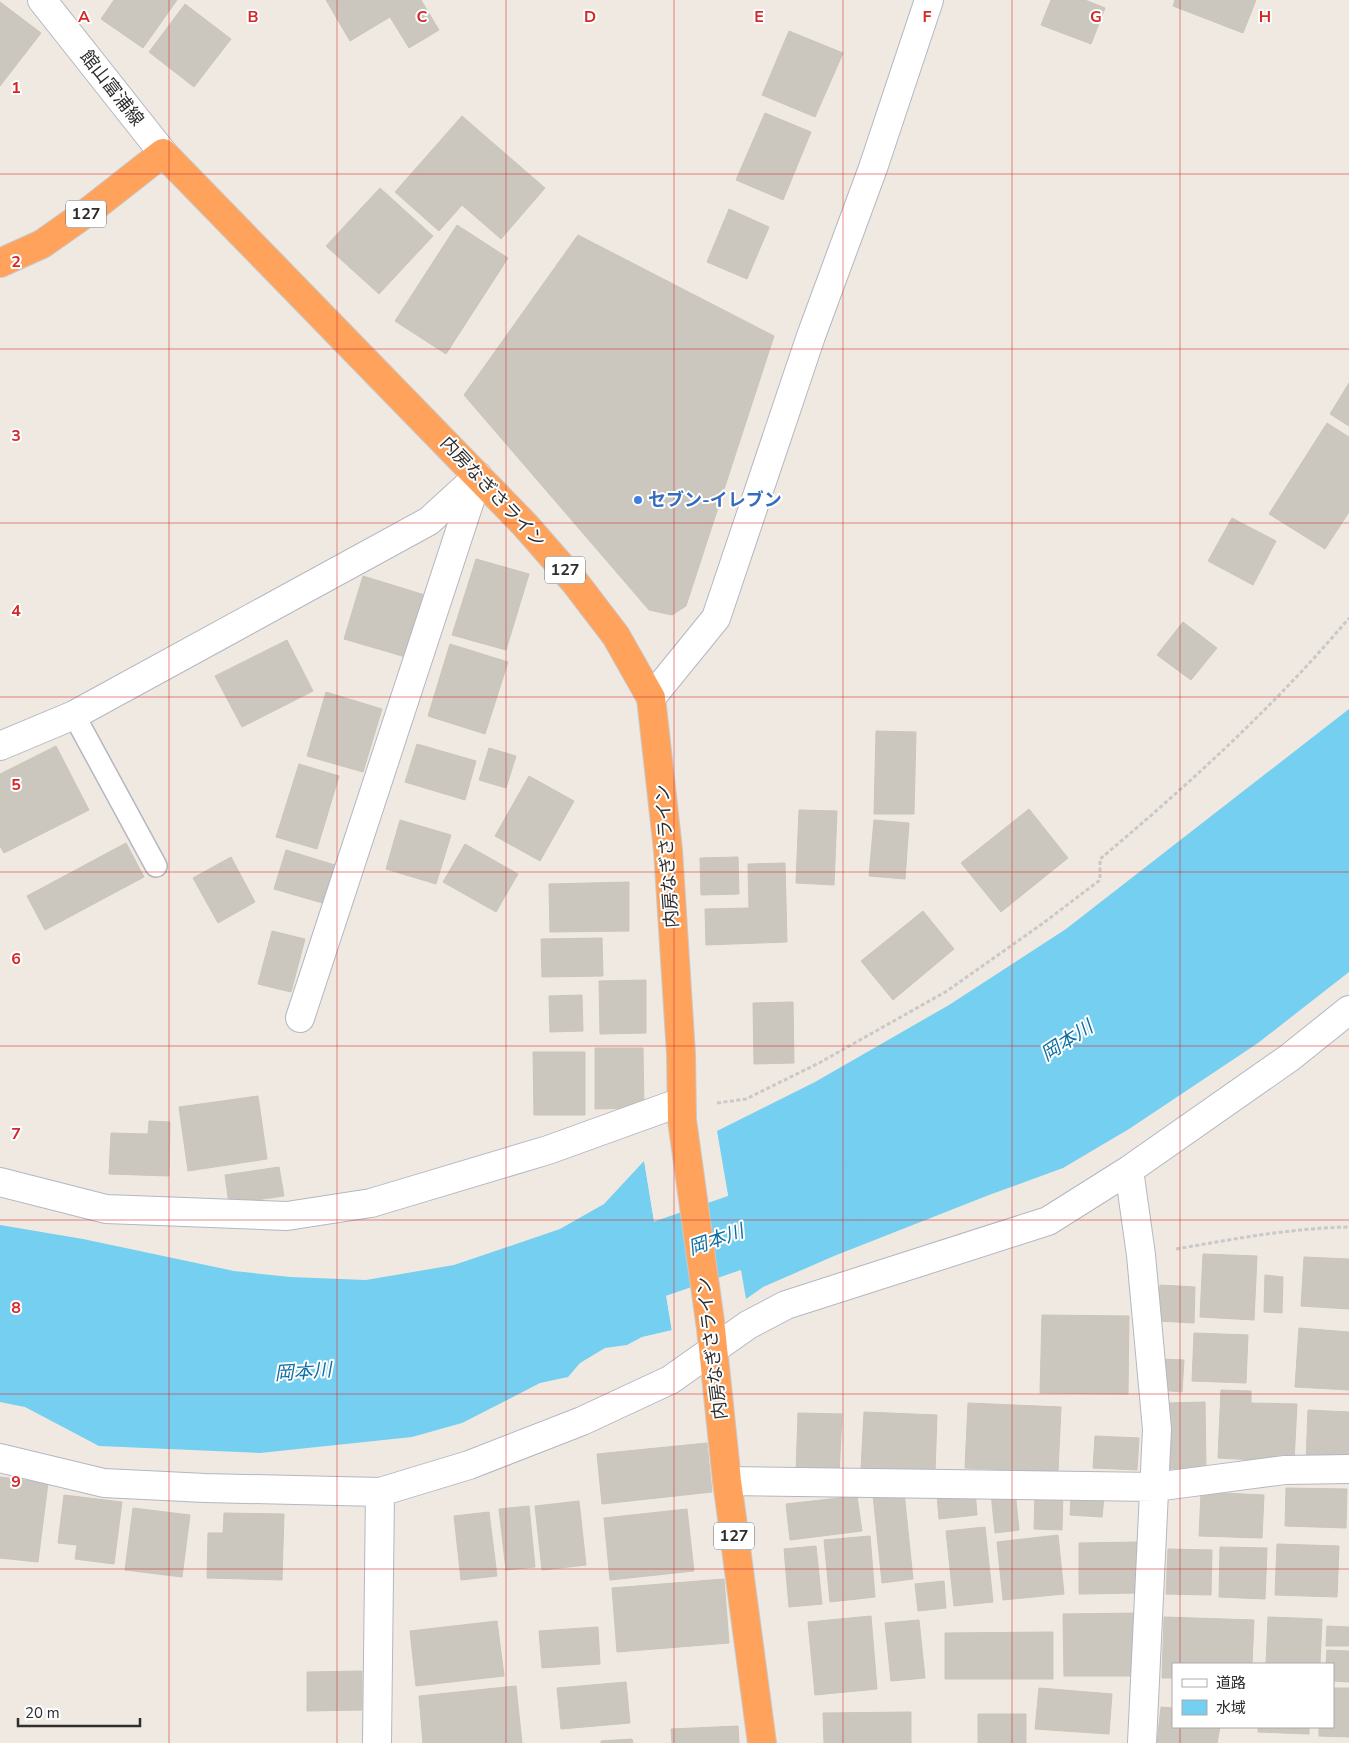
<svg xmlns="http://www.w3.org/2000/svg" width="1349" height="1743" font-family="'Nunito Sans','Noto Sans JP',sans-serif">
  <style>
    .water { fill: #75cff0 }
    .pier { fill: #efe9e1 }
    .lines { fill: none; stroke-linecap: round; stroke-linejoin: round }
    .river { stroke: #75cff0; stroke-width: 74 }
    .building { fill: #cbc7bf; stroke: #cbc5ba }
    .lane-casing { stroke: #b4b7c1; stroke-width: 24 }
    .street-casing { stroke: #b4b7c1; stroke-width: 30 }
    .secondary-casing { stroke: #b4b7c1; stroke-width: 30 }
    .highway-casing { stroke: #c9c9c9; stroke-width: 30 }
    .path { stroke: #c9c9c9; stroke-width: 3; stroke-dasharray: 4 2.5; stroke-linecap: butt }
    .lane { stroke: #fff; stroke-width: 21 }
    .street { stroke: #fff; stroke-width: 28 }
    .secondary { stroke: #fff; stroke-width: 28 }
    .highway { stroke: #ffa35c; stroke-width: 28 }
    .grid { fill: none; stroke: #d62828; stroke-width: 1; stroke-opacity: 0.55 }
    .shop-dot { fill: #3f7fe0; stroke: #fff; stroke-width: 2 }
    .labels { text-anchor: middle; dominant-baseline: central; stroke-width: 4; stroke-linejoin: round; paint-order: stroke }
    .shield { fill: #fff; stroke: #6d6d6d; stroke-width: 1 }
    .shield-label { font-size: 16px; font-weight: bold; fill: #2e2e2e }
    .street-label { font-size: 18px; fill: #2e2e2e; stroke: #fff }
    .shop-label { font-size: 18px; font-weight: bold; fill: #366cbe; stroke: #fff; text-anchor: start }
    .water-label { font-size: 19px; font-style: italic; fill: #0d6fa3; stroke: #fff }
    .grid-label { font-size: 16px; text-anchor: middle; font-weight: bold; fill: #d62828; stroke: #fff; stroke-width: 4; stroke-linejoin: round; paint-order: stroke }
  </style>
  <rect width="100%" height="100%" fill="#efe9e1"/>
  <path class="water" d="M 1349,709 L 1349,972 L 1258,1043 L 1129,1129 L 1063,1168 L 989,1195 L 834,1256 L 763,1287 L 746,1299 L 717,1131 L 815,1082 L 949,1005 L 1066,929 Z
    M 644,1161 L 672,1330 L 642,1337 L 627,1345 L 605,1348 L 580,1363 L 568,1377 L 540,1383 L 462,1423 L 412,1437 L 260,1453 L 99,1446 L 25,1407 L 0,1402 L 0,1225 L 83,1239 L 234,1271 L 290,1277 L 366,1280 L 454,1265 L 560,1229 L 604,1204 Z"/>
  <path class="pier" d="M 716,1128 L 746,1302 L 743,1300 L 714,1131 Z
    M 644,1159 L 647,1161 L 674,1329 L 672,1332 Z"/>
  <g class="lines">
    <path class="river" d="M 564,1292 L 821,1203 L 829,1198"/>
  </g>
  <path class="building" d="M 114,0 L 177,0 L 143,48 L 101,19 Z
    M 326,0 L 421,0 L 439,30 L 409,48 L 390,17 L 350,41 Z
    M 1051,0 L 1085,0 L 1105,8 L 1091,44 L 1041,25 Z
    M 1175,0 L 1256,0 L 1243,33 L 1173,6 Z
    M 0,2 L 41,33 L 0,86 Z
    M 185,4 L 231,39 L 194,87 L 149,52 Z
    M 789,31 L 843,53 L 815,117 L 762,95 Z
    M 765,113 L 811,132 L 783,200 L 736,180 Z
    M 462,116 L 545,188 L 501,239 L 462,205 L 439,231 L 395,192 Z
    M 380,188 L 433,236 L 379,294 L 326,246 Z
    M 729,209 L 769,227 L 747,279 L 707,262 Z
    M 457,225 L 508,258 L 446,354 L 395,321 Z
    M 578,235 L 774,336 L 686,606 L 672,615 L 649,610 L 464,395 Z
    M 1349,383 L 1349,426 L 1330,414 Z
    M 1327,423 L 1349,437 L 1349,512 L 1325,549 L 1269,514 Z
    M 1232,518 L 1276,541 L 1253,585 L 1208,561 Z
    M 476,559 L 529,574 L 506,650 L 452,635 Z
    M 363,576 L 428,596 L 409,658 L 344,639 Z
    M 1183,622 L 1217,648 L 1191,680 L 1157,655 Z
    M 287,640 L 313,691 L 242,727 L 215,676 Z
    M 450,644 L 508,662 L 485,734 L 428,716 Z
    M 326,692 L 382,709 L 363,772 L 307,756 Z
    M 876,731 L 916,732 L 914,814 L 874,814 Z
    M 417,744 L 476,761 L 465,800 L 405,782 Z
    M 56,746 L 89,810 L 4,853 L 0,846 L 0,774 Z
    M 489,748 L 516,756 L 506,788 L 479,780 Z
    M 299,764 L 339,776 L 317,849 L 276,837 Z
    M 529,776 L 574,801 L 540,861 L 495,836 Z
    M 1029,809 L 1068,858 L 1001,912 L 961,863 Z
    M 799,810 L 837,811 L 834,885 L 796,883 Z
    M 400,820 L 451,835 L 436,884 L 386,869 Z
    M 874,820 L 909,823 L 905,879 L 869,876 Z
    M 126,843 L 144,877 L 45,930 L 27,896 Z
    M 465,844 L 518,874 L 496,912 L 443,882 Z
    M 286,850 L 338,866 L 326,904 L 274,889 Z
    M 231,857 L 255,902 L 218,923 L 193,878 Z
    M 738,857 L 739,894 L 701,895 L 700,858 Z
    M 785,863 L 787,942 L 706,945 L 705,909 L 749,908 L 748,864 Z
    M 629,882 L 629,931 L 550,932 L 549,884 Z
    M 923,911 L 954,949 L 893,1000 L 861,961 Z
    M 272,931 L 305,939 L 291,992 L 258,984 Z
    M 602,938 L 603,976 L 542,977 L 541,939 Z
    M 646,980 L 646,1033 L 600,1034 L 599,981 Z
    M 582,995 L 583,1031 L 550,1032 L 549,996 Z
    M 793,1002 L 794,1063 L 754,1064 L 753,1003 Z
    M 595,1048 L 643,1048 L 644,1108 L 595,1109 Z
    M 533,1052 L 585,1052 L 585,1115 L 534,1115 Z
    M 258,1096 L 267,1159 L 188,1171 L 179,1107 Z
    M 149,1121 L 170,1122 L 169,1176 L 109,1174 L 111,1133 L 148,1134 Z
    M 279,1167 L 284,1196 L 229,1204 L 225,1175 Z
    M 1203,1254 L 1257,1256 L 1254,1320 L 1200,1317 Z
    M 1304,1257 L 1349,1259 L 1349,1309 L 1301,1306 Z
    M 1265,1275 L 1283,1277 L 1282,1313 L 1264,1312 Z
    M 1160,1285 L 1195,1287 L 1194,1323 L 1158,1321 Z
    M 1042,1315 L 1129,1316 L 1128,1394 L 1040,1393 Z
    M 1299,1328 L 1349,1332 L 1349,1390 L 1295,1387 Z
    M 1194,1333 L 1248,1335 L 1246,1383 L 1192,1381 Z
    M 1160,1359 L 1184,1360 L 1182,1392 L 1159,1390 Z
    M 1221,1390 L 1251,1391 L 1251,1403 L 1297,1404 L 1294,1462 L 1218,1458 Z
    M 1205,1402 L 1206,1468 L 1169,1469 L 1168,1403 Z
    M 968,1403 L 1061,1407 L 1058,1472 L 965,1468 Z
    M 1308,1410 L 1349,1412 L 1349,1463 L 1306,1462 Z
    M 864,1412 L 937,1415 L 935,1472 L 861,1469 Z
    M 798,1413 L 842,1414 L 839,1475 L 796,1474 Z
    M 1095,1436 L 1139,1438 L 1137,1470 L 1093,1468 Z
    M 707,1443 L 712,1492 L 602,1504 L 597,1454 Z
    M 0,1477 L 48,1483 L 38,1562 L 0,1558 Z
    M 1286,1488 L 1347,1489 L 1346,1528 L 1285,1526 Z
    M 975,1490 L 977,1515 L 939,1519 L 937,1495 Z
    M 1015,1491 L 1019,1530 L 995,1533 L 991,1493 Z
    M 904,1492 L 913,1579 L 882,1583 L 873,1495 Z
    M 1035,1492 L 1063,1493 L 1062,1530 L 1034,1529 Z
    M 1201,1492 L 1264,1495 L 1262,1538 L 1199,1536 Z
    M 64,1495 L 122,1502 L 114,1564 L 75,1559 L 77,1545 L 58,1543 Z
    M 1071,1495 L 1104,1497 L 1102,1517 L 1070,1515 Z
    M 857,1496 L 862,1531 L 790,1540 L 786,1504 Z
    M 579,1501 L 586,1565 L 542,1570 L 535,1506 Z
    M 529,1506 L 535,1567 L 506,1570 L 499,1509 Z
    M 133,1508 L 190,1515 L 182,1577 L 125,1570 Z
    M 687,1509 L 694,1571 L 610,1580 L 604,1518 Z
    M 489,1512 L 497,1576 L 461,1580 L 454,1516 Z
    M 224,1513 L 284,1514 L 282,1580 L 207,1578 L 208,1533 L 223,1533 Z
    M 985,1527 L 993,1602 L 954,1606 L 946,1531 Z
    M 1058,1535 L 1064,1594 L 1003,1600 L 997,1542 Z
    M 870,1536 L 875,1597 L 830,1602 L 824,1540 Z
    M 1139,1542 L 1140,1593 L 1079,1594 L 1079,1543 Z
    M 1277,1544 L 1339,1546 L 1337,1597 L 1275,1595 Z
    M 816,1546 L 822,1604 L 789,1607 L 784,1549 Z
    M 1220,1547 L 1267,1548 L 1265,1599 L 1219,1597 Z
    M 1168,1549 L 1212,1550 L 1211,1595 L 1166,1594 Z
    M 724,1579 L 729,1643 L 617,1652 L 612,1588 Z
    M 944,1581 L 946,1608 L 918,1611 L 915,1584 Z
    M 1139,1613 L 1138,1676 L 1064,1676 L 1063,1614 Z
    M 871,1616 L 877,1689 L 815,1695 L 808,1622 Z
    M 1164,1617 L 1254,1620 L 1252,1664 L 1173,1664 L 1173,1678 L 1162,1678 Z
    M 1268,1617 L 1322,1619 L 1320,1664 L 1266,1664 Z
    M 919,1620 L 925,1678 L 891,1681 L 885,1623 Z
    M 497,1621 L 504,1676 L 416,1686 L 410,1631 Z
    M 1327,1626 L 1349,1627 L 1349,1646 L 1326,1646 Z
    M 598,1627 L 600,1664 L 542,1668 L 539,1631 Z
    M 1053,1632 L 1053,1679 L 945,1679 L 945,1633 Z
    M 1327,1650 L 1349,1651 L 1349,1682 L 1333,1681 L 1333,1664 L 1326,1664 Z
    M 362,1671 L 362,1710 L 307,1711 L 307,1672 Z
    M 626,1682 L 630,1723 L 561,1729 L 557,1688 Z
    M 516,1686 L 522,1743 L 423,1743 L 419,1696 Z
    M 1039,1688 L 1112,1694 L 1109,1734 L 1035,1729 Z
    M 1333,1688 L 1349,1688 L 1349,1737 L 1319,1736 L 1319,1727 L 1333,1727 Z
    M 1161,1707 L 1173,1708 L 1173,1727 L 1220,1727 L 1217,1743 L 1157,1743 Z
    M 911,1712 L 911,1743 L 824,1743 L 823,1713 Z
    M 978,1714 L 1026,1714 L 1026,1743 L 978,1743 Z
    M 738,1726 L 739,1743 L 672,1743 L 671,1729 Z
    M 1258,1727 L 1309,1727 L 1309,1734 L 1258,1732 Z
    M 632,1739 L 633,1743 L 601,1743 L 601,1741 Z"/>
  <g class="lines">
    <g class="lane-casing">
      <path id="lane" d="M 74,715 L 156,866"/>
    </g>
    <g class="street-casing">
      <path id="street" d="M 651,698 L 716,618 L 811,336 L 873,168 L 929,0
        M 0,746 L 74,715 L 429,521 L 477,477
        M 300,1018 L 478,476
        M 1129,1170 L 1141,1255 L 1157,1429 L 1142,1743
        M 0,1182 L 106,1209 L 287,1216 L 371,1203 L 548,1150 L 681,1102
        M 0,1458 L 104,1483 L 205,1488 L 380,1492 L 469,1465 L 582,1421 L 670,1380 L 748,1325 L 786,1305 L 1048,1221 L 1129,1170 L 1289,1058 L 1349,1010
        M 727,1481 L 1155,1487 L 1285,1470 L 1349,1469
        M 377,1743 L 380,1492"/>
    </g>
    <g class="secondary-casing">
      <path id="secondary" d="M 42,0 L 163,153"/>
    </g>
    <g class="highway-casing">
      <path id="highway" d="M 0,263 L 42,244 L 89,211 L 163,153 L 525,525 L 574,581 L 616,636 L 651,698 L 668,850 L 681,1054 L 682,1120 L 711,1329 L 727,1481 L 762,1743"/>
    </g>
    <path class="path" d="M 717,1103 L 746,1099 L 819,1063 L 947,991 L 1042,924 L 1100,880 L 1100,859 C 1188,785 1275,706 1349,618
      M 1176,1249 C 1234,1239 1291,1228 1349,1227"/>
    <use href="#lane" class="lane"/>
    <use href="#street" class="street"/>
    <use href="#secondary" class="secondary"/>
    <use href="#highway" class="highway"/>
  </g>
  <path class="grid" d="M 169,0 L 169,1743M 337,0 L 337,1743M 506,0 L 506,1743M 674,0 L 674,1743M 843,0 L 843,1743M 1012,0 L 1012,1743M 1180,0 L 1180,1664M 0,174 L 1349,174M 0,349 L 1349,349M 0,523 L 1349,523M 0,697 L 1349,697M 0,872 L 1349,872M 0,1046 L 1349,1046M 0,1220 L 1349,1220M 0,1394 L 1349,1394M 0,1569 L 1349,1569M 1180,1727 L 1180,1743"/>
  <circle class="shop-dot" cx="638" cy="500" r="5"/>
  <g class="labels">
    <g class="shield">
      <rect x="66" y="200.5" width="40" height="27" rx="4"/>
      <rect x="545" y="556.5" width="40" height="27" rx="4"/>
      <rect x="714" y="1522.5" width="40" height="27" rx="4"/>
    </g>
    <g class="shield-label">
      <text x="86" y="214">127</text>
      <text x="565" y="570">127</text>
      <text x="734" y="1536">127</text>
    </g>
    <g class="street-label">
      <text transform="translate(112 88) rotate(52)">館山富浦線</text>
      <text transform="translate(493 492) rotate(47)">内房なぎさライン</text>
      <text transform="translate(667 856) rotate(-94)">内房なぎさライン</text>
      <text transform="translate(712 1348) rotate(-97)">内房なぎさライン</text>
    </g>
    <g class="shop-label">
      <text x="648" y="500">セブン-イレブン</text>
    </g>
    <g class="water-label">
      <text transform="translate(1067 1041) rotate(-33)">岡本川</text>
      <text transform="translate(716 1240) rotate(-19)">岡本川</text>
      <text transform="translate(303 1372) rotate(-4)">岡本川</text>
    </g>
  </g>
  <g class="grid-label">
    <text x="84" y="22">A</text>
    <text x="253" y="22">B</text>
    <text x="422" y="22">C</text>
    <text x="590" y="22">D</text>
    <text x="759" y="22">E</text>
    <text x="927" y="22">F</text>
    <text x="1096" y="22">G</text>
    <text x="1265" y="22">H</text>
    <text x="16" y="93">1</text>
    <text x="16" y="267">2</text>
    <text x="16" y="441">3</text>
    <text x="16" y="616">4</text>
    <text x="16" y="790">5</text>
    <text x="16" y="964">6</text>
    <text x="16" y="1139">7</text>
    <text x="16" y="1313">8</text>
    <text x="16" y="1487">9</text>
  </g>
  <rect x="1172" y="1663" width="162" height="65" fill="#ffffff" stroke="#ababab"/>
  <rect x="1182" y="1679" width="25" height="8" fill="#ffffff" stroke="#ababab"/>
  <text x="1216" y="1688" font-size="15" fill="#2e2e2e">道路</text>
  <rect x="1182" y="1700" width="25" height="15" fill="#75cff0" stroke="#ababab"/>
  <text x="1216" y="1713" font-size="15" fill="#2e2e2e">水域</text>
  <path d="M18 1718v8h122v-8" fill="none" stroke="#2e2e2e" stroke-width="2.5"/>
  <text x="25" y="1718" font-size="15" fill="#2e2e2e" stroke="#ffffff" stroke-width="4" paint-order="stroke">20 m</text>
</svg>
